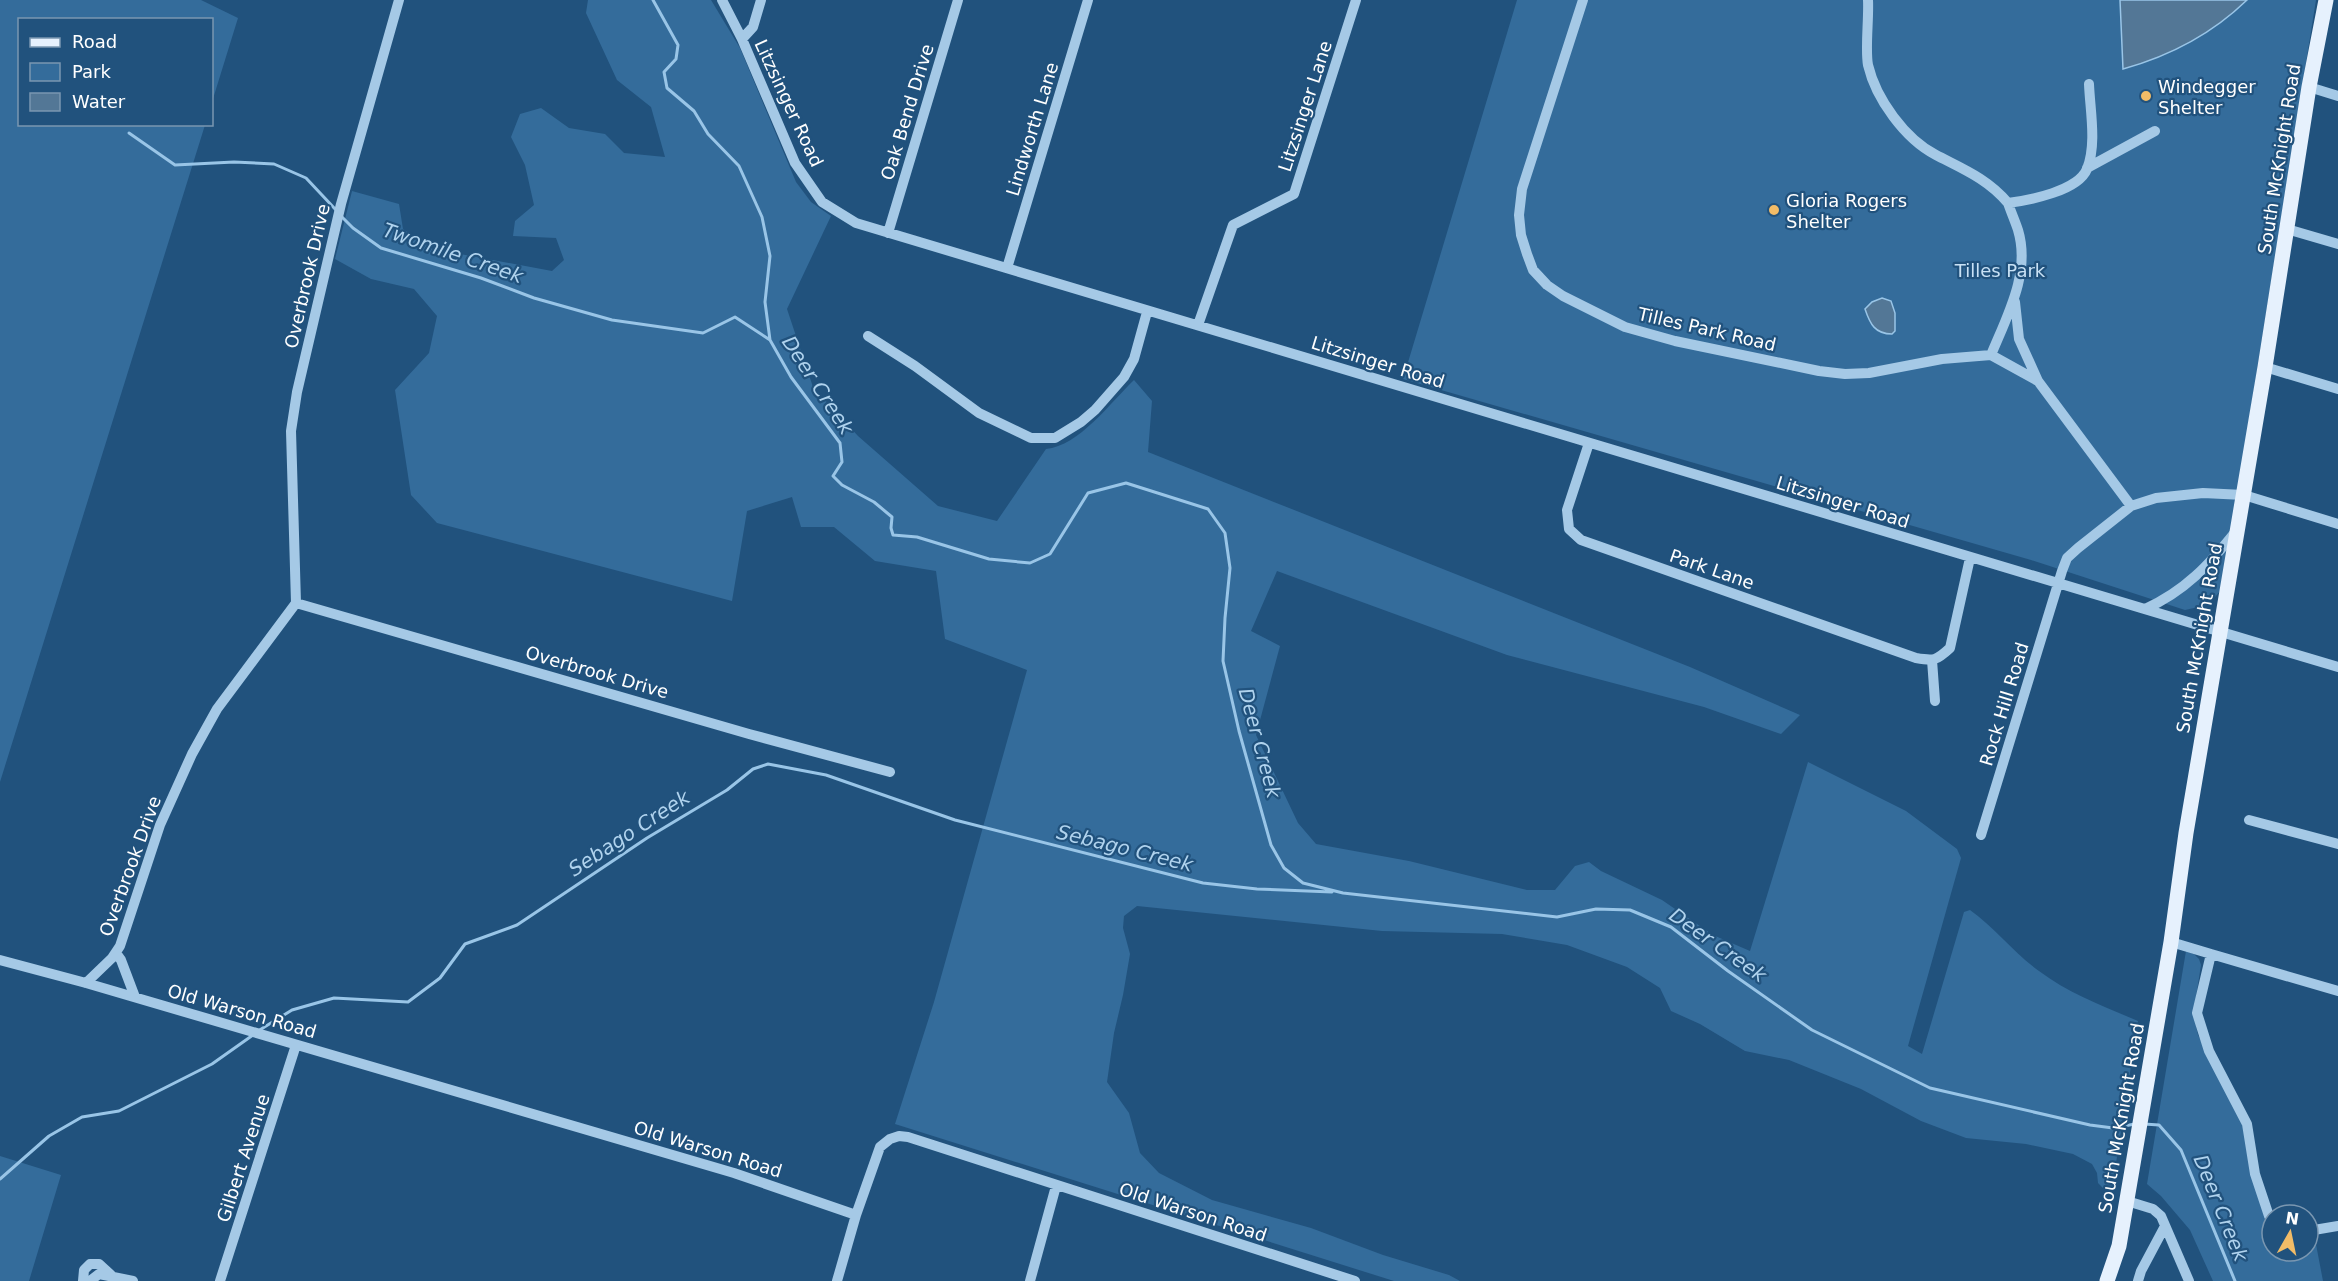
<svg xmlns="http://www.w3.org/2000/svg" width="2338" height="1281" font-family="'DejaVu Sans',sans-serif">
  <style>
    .green { fill: #346c9b }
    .water { fill: #537796; stroke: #99c5e7; stroke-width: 1.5 }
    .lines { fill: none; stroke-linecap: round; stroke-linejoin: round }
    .stream { stroke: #99c5e7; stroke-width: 3 }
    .minor { stroke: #a5c9e6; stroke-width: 10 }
    .major { stroke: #e6f1fd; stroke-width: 15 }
    .poi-dot { fill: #f2bc67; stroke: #21527d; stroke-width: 2 }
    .labels { text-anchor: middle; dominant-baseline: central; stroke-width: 4.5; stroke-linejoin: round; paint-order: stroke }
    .poi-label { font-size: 18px; fill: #fff; stroke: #21527d; text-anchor: start }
    .street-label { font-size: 18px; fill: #fff; stroke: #21527d }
    .park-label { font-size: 18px; fill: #c8e1f5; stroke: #21527d }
    .water-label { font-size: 20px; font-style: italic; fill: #b0d3ee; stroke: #21527d }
  </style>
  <rect width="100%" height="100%" fill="#21527d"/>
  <path class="green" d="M 0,0 L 201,0 L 238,18 L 212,102 L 212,20 L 20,20 L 20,124 L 205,125 L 0,782 Z
    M 588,0 L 711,0 L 740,48 L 796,182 L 811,202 L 831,216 L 787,309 L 813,387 L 858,436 L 938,506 L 997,521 L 1046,449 C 1079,446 1110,403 1134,380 L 1152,401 L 1148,452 L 1690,667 L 1800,715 L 1781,734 L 1704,707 L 1507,655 L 1277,571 L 1251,631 L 1280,646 L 1256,735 L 1298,823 L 1316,844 L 1409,861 L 1527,890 L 1555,890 L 1575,866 L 1589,862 L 1601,871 L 1662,900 L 1713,935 L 1750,951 L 1808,762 L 1906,811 L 1957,849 L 1961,858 L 1908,1046 L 1922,1054 L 1964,912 L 1970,910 C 1995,928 2014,953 2039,971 C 2068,993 2105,1007 2138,1021 L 2112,1189 L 2104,1189 L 2098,1183 L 2097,1173 L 2092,1164 L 2073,1154 L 2026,1144 L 1966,1138 L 1921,1121 L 1861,1089 L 1789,1060 L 1745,1051 L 1700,1024 L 1671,1011 L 1660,988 L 1627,967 L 1567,945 L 1502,934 L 1382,931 L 1137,906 L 1124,916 L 1123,928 L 1130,954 L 1123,995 L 1114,1033 L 1107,1082 L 1129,1113 L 1140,1153 L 1159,1173 L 1212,1200 L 1311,1228 L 1383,1255 L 1449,1275 L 1460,1281 L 1394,1281 L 895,1124 L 934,1002 L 1027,670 L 945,639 L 936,571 L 875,561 L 834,527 L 801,527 L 792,497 L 747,511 L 732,601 L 437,523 L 411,495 L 395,390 L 429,353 L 437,316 L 414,289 L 371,279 L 335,259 L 352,191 L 399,204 L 403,229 L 433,249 L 552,271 L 564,260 L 556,238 L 513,236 L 515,221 L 534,205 L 525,165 L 511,137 L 520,114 L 541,108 L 569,128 L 605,134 L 624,153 L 665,157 L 651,107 L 617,80 L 586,13 Z
    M 1517,0 L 2316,0 L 2222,589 L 2208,605 L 2185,610 L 2031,560 L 1403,379 Z
    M 2186,951 L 2194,954 L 2199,959 L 2201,965 L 2196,997 L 2196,1026 L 2198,1035 L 2241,1119 L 2265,1213 L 2272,1224 L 2272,1251 L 2308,1251 L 2308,1237 L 2315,1239 L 2323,1281 L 2213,1281 L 2190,1230 L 2161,1196 L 2147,1184 Z
    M 0,1156 L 61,1175 L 29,1281 L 0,1281 Z"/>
  <path class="water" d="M 2120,0 L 2247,0 C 2212,34 2170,56 2123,69 Z
    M 1882,298 L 1891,301 L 1895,313 L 1895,331 L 1892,334 C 1875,334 1870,324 1865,309 L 1872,302 Z"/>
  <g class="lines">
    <path class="stream" d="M 653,0 L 678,45 L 676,59 L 664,72 L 667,88 L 694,111 L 708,134 L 739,166 L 762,217 L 770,256 L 765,302 L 770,340 L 791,377 L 840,443 L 842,462 L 833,476 L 842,485 L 874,502 L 892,517 L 891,528 L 893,535 L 917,537 L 989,559 L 1030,563 L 1050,554 L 1088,493 L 1126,483 L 1208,509 L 1225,533 L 1230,568 L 1225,618 L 1223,661 L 1239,731 L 1271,845 L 1284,868 L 1303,883 L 1343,893 L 1557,917 L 1596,909 L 1630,910 L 1671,927 L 1728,971 L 1812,1030 L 1930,1088 L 2090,1125 L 2113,1128 L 2135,1124
      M 129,133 L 175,165 L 234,162 L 274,164 L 306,178 L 336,210
      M 340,215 L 353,228 L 381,248 L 481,278 L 534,298 L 612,320 L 703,333 L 735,317 L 770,340
      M 258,1031 L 292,1010 L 334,998 L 408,1002 L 440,978 L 465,944 L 517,925 L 647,838 L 727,790 L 753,769 L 768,764 L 826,775 L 955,820 L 1203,883 L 1257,889 L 1332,892
      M 2144,1124 L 2159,1125 L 2181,1150 L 2235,1281
      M 0,1179 L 49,1136 L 82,1117 L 119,1111 L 212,1064 L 253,1035"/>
    <path class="minor" d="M 722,0 L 742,39 L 795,163 L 822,202 L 856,223 L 2338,667
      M 1583,0 L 1522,189 L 1519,215 L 1521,235 L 1527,254 L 1533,270 L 1547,285 L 1563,296 L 1625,327 L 1675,341 L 1819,371 L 1845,374 L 1869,373 L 1942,359 L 1991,355 L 2038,381 L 2131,506
      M 1868,0 C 1869,19 1865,49 1868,65 C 1876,99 1905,139 1936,155 C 1963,169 1988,179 2008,203
      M 742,39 L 753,27 L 761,0
      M 2309,87 L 2338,96
      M 2087,168 L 2155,131
      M 2287,229 L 2338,244
      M 888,233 L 958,0
      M 1007,268 L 1088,0
      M 2015,302 L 2019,339 L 2038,381
      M 1198,325 L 1233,225 L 1294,194 L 1356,0
      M 868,336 L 915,366 L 979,413 L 1031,438 L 1055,438 L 1081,422 L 1095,410 L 1124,377 L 1134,359 L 1147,312
      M 1991,355 C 2007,316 2031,273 2018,230 C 2015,221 2011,212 2008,203 C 2030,200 2078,191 2087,169 C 2097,144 2090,110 2089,84
      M 2265,367 L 2338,389
      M 1589,443 L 1567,510 L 1569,529 L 1581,540 L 1916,658 C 1934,661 1936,661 1950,648 L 1970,558
      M 296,603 L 749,734 L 890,772
      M 2145,609 C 2185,591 2209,565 2236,531
      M 1932,660 L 1935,701
      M 2249,820 L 2338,844
      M 1981,835 L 2062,571 L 2067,558 L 2078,548 L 2131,506 L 2156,498 L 2203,493 L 2244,495 L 2338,524
      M 2171,942 L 2211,954 L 2197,1013 L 2209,1051 L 2247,1124 L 2255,1174 L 2269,1216 L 2272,1218
      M 116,953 L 121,960 L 135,997
      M 2211,954 L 2338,991
      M 0,960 L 86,983 L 734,1173 L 856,1215
      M 86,983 L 112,958 L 120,946 L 160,825 L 192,754 L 217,709 L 296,603 L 291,431 L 297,392 L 341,204 L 399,0
      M 2127,1201 L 2153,1209 L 2161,1216 L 2189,1281
      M 2308,1231 L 2338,1226
      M 83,1281 L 84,1270 L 90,1264 L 99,1264 L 111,1275
      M 90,1281 L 99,1274 L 133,1281
      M 220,1281 L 296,1045
      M 837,1281 L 856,1215 L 880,1147 L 890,1139 L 899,1136 L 908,1137 L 1355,1281
      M 1030,1281 L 1056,1186
      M 2138,1281 L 2141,1271 L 2165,1226"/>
    <path class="major" d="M 2107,1281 L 2119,1246 L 2171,942 L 2186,833 L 2265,367 L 2309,87 L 2326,0"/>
  </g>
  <g class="poi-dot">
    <circle cx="2146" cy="96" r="6"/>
    <circle cx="1774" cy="210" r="6"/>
  </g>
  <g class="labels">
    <g class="poi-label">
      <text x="2158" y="86">Windegger<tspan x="2158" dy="21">Shelter</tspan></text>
      <text x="1786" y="200">Gloria Rogers<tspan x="1786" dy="21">Shelter</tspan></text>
    </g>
    <g class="street-label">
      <text transform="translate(789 103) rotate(65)">Litzsinger Road</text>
      <text transform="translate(1305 106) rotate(-72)">Litzsinger Lane</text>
      <text transform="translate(907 112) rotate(-73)">Oak Bend Drive</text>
      <text transform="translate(1032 129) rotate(-73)">Lindworth Lane</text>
      <text transform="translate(2279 159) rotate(-81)">South McKnight Road</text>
      <text transform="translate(307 276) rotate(-77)">Overbrook Drive</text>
      <text transform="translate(1707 329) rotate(13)">Tilles Park Road</text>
      <text transform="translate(1378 362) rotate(17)">Litzsinger Road</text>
      <text transform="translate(1843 502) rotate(17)">Litzsinger Road</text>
      <text transform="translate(1712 569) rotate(19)">Park Lane</text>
      <text transform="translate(2199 638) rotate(-80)">South McKnight Road</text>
      <text transform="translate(597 672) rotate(16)">Overbrook Drive</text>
      <text transform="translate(2004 704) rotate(-73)">Rock Hill Road</text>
      <text transform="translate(130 866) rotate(-70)">Overbrook Drive</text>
      <text transform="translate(242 1011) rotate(16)">Old Warson Road</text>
      <text transform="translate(2121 1118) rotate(-80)">South McKnight Road</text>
      <text transform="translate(708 1149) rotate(17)">Old Warson Road</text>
      <text transform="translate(243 1158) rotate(-72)">Gilbert Avenue</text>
      <text transform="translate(1193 1212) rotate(18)">Old Warson Road</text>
    </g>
    <g class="park-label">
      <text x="2000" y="270">Tilles Park</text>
    </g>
    <g class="water-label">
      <text transform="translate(453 253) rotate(19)">Twomile Creek</text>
      <text transform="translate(818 385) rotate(57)">Deer Creek</text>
      <text transform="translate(1260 743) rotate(75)">Deer Creek</text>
      <text transform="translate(629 833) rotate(-33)">Sebago Creek</text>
      <text transform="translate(1125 848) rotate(14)">Sebago Creek</text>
      <text transform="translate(1718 945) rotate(35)">Deer Creek</text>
      <text transform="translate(2221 1208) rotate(68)">Deer Creek</text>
    </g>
  </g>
  <rect x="18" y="18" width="195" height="108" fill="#21527d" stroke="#7a97b1" stroke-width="1.5"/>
  <rect x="30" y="38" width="30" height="9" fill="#e6f1fd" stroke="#7a97b1" stroke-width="1.5"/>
  <text x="72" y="48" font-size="18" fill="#ffffff">Road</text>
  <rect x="30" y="63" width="30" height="18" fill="#346c9b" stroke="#7a97b1" stroke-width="1.5"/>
  <text x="72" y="78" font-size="18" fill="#ffffff">Park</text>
  <rect x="30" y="93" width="30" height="18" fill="#537796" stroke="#7a97b1" stroke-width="1.5"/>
  <text x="72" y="108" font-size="18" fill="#ffffff">Water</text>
  <g transform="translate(2290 1233) rotate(9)"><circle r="28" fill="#21527d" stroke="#7a97b1" stroke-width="1.5"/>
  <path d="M0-4.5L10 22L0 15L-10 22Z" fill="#f2bc67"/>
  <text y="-9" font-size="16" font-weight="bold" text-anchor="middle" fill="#ffffff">N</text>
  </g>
</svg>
